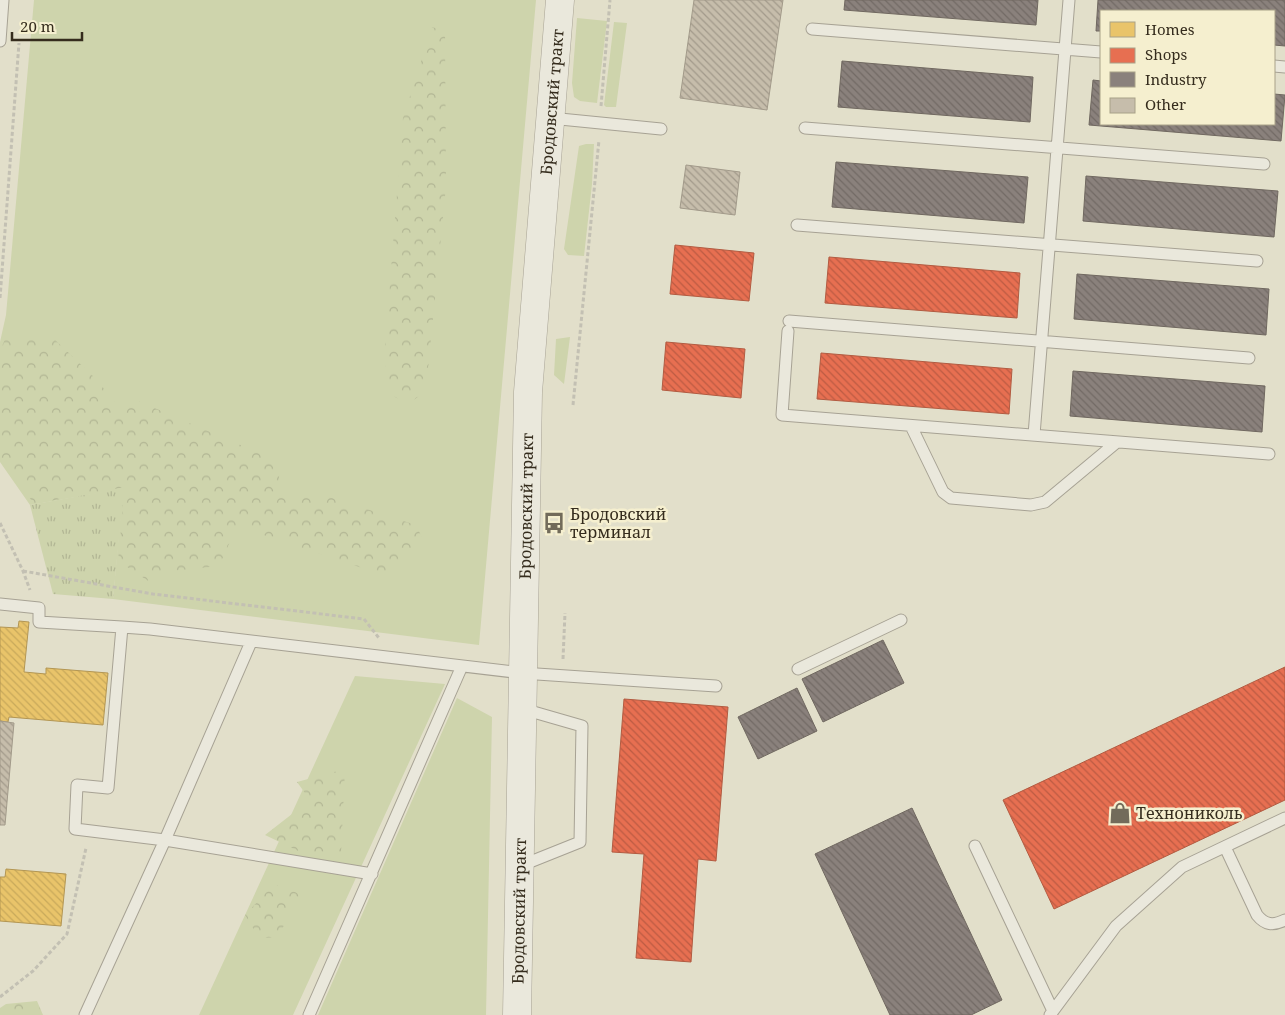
<svg xmlns="http://www.w3.org/2000/svg" width="1285" height="1015" font-family="'Noto Serif',serif">
  <style>
    .green { fill: #ced4ac }
    .forest { fill: url(#forest-crowns) }
    .park { fill: url(#park-tufts) }
    .homes { fill: url(#homes-back-hatch); stroke: #b39653 }
    .shops { fill: url(#shops-back-hatch); stroke: #b25b41 }
    .industry { fill: url(#industry-back-hatch); stroke: #706860 }
    .building { fill: url(#building-back-hatch); stroke: #a29a8a }
    .lines { fill: none; stroke-linecap: round; stroke-linejoin: round }
    .service-casing { stroke: #a7a294; stroke-width: 13 }
    .tertiary-casing { stroke: #a7a294; stroke-width: 29 }
    .path { stroke: #c3c0b3; stroke-width: 3; stroke-dasharray: 4 2.5; stroke-linecap: butt }
    .service { stroke: #eae8dc; stroke-width: 11 }
    .tertiary { stroke: #eae8dc; stroke-width: 28 }
    .labels { text-anchor: middle; dominant-baseline: central; stroke-width: 5; stroke-linejoin: round; paint-order: stroke }
    .street-label { font-size: 16px; fill: #352c1d; stroke: #f5efcf }
    .poi-label { font-size: 16px; fill: #352c1d; stroke: #f5efcf; text-anchor: start }
  </style>
  <defs>
    <pattern id="forest-crowns" width="20" height="18" patternUnits="userSpaceOnUse" patternTransform="scale(1.25)"><rect width="20" height="18" fill="#ced4ac"/><path d="M2 6a3 3 0 1 1 6 0M12 15a3 3 0 1 1 6 0" fill="none" stroke="#b2b694"/></pattern>
    <pattern id="park-tufts" width="24" height="20" patternUnits="userSpaceOnUse" patternTransform="scale(1.25)"><rect width="24" height="20" fill="#ced4ac"/><path d="M3 7l-1-3M5 7V3M7 7l1-3M15 17l-1-3M17 17v-4M19 17l1-3" fill="none" stroke="#b2b694"/></pattern>
    <pattern id="homes-back-hatch" width="6" height="6" patternUnits="userSpaceOnUse" patternTransform="scale(1.25)"><rect width="6" height="6" fill="#e9c46a"/><path d="M-1 5l2 2M0 0l6 6M5-1l2 2" fill="none" stroke="#c8a95b"/></pattern>
    <pattern id="shops-back-hatch" width="6" height="6" patternUnits="userSpaceOnUse" patternTransform="scale(1.25)"><rect width="6" height="6" fill="#e76f51"/><path d="M-1 5l2 2M0 0l6 6M5-1l2 2" fill="none" stroke="#bc5b43"/></pattern>
    <pattern id="industry-back-hatch" width="6" height="6" patternUnits="userSpaceOnUse" patternTransform="scale(1.25)"><rect width="6" height="6" fill="#8a817c"/><path d="M-1 5l2 2M0 0l6 6M5-1l2 2" fill="none" stroke="#726a65"/></pattern>
    <pattern id="building-back-hatch" width="6" height="6" patternUnits="userSpaceOnUse" patternTransform="scale(1.25)"><rect width="6" height="6" fill="#c6bdab"/><path d="M-1 5l2 2M0 0l6 6M5-1l2 2" fill="none" stroke="#a29a8b"/></pattern>
  </defs>
  <rect width="100%" height="100%" fill="#e2dfca"/>
  <path class="green" d="M 34,0 L 536,0 L 479,645 L 113,599 L 123,489 L 30,505 L 0,462 L 0,342 L 6,315 Z
    M 577,18 L 607,21 L 597,103 L 580,101 L 574,97 L 572,83 Z
    M 614,22 L 627,23 L 616,107 L 606,107 L 604,105 Z
    M 586,144 L 594,144 L 592,184 L 584,256 L 568,255 L 564,249 L 579,146 Z
    M 570,337 L 564,384 L 554,375 L 556,339 Z
    M 355,676 L 445,684 L 293,1015 L 199,1015 Z
    M 457,698 L 492,717 L 486,1015 L 318,1015 Z"/>
  <path class="forest" d="M 432,27 L 445,31 L 446,186 L 426,390 L 408,405 L 392,395 L 384,358 L 403,118 Z
    M 50,335 L 97,380 L 117,405 L 136,400 L 280,462 L 278,493 L 314,492 L 416,525 L 424,542 L 389,577 L 237,526 L 219,566 L 172,571 L 156,586 L 118,561 L 125,487 L 34,504 L 0,456 L 0,351 L 6,337 Z
    M 345,769 L 341,854 L 313,858 L 265,835 L 310,800 L 297,782 Z
    M 274,884 L 300,894 L 278,937 L 259,938 L 245,915 Z
    M 37,1001 L 43,1015 L 0,1015 L 0,1008 L 6,1004 Z"/>
  <path class="park" d="M 124,488 L 113,599 L 53,594 L 30,505 Z"/>
  <path class="homes" d="M 19,621 L 29,622 L 24,672 L 46,674 L 46,668 L 108,673 L 103,725 L 9,717 L 8,722 L 0,721 L 0,627 L 18,628 Z
    M 6,869 L 66,874 L 61,926 L 0,921 L 0,877 L 5,877 Z"/>
  <path class="shops" d="M 675,245 L 754,253 L 749,301 L 670,294 Z
    M 829,257 L 1020,273 L 1017,318 L 825,303 Z
    M 666,342 L 745,349 L 741,398 L 662,390 Z
    M 821,353 L 1012,369 L 1009,414 L 817,399 Z
    M 1285,667 L 1285,800 L 1054,909 L 1003,800 Z
    M 624,699 L 728,707 L 716,861 L 698,859 L 691,962 L 636,958 L 644,854 L 612,852 Z"/>
  <path class="industry" d="M 845,0 L 1038,0 L 1036,25 L 844,10 Z
    M 1098,0 L 1285,0 L 1285,46 L 1274,45 L 1274,11 L 1101,11 L 1101,31 L 1096,31 Z
    M 842,61 L 1033,77 L 1030,122 L 838,107 Z
    M 1093,80 L 1101,81 L 1101,124 L 1274,124 L 1274,94 L 1285,95 L 1281,141 L 1089,125 Z
    M 836,162 L 1028,177 L 1024,223 L 832,207 Z
    M 1086,176 L 1278,191 L 1274,237 L 1083,221 Z
    M 1077,274 L 1269,289 L 1266,335 L 1074,319 Z
    M 1073,371 L 1265,386 L 1262,432 L 1070,416 Z
    M 883,640 L 904,683 L 823,722 L 802,679 Z
    M 797,688 L 817,731 L 758,759 L 738,717 Z
    M 912,808 L 1002,1000 L 971,1015 L 890,1015 L 815,854 Z"/>
  <path class="building" d="M 694,0 L 783,0 L 767,110 L 680,98 Z
    M 686,165 L 740,172 L 735,215 L 680,208 Z
    M 0,721 L 14,723 L 5,825 L 0,825 Z"/>
  <g class="lines">
    <g class="service-casing">
      <path id="service" d="M 812,29 L 1101,52
        M 0,41 L 3,0
        M 1274,66 L 1285,67
        M 550,118 L 661,129
        M 805,128 L 1264,164
        M 797,225 L 1257,261
        M 789,321 L 1249,358
        M 788,331 L 782,415 L 1269,454
        M 911,426 L 943,492 L 951,498 L 1031,505 L 1045,502 L 1117,442
        M 1034,435 L 1069,0
        M 0,604 L 39,608 L 39,622 L 122,627
        M 798,669 L 901,620
        M 975,846 L 1053,1011
        M 1225,847 L 1257,915 C 1265,925 1273,926 1285,920
        M 520,866 L 580,842 L 582,726 L 523,709
        M 372,874 L 165,840 L 75,829 L 77,785 L 108,788 L 122,627 L 150,629 L 522,673 L 716,686
        M 85,1015 L 165,840 L 251,642
        M 309,1015 L 462,666
        M 1050,1015 L 1116,926 L 1182,867 L 1285,818"/>
    </g>
    <g class="tertiary-casing">
      <g id="tertiary">
        <path id="s1" d="M 517,1015 L 528,392 L 560,0"/>
      </g>
    </g>
    <path class="path" d="M 601,106 L 610,0
      M 0,298 L 19,43
      M 573,405 L 599,140
      M 0,523 L 23,571 L 30,590
      M 23,571 L 153,594 L 364,619 L 379,638
      M 563,659 L 565,613
      M 0,997 L 33,971 L 67,934 L 86,848"/>
    <use href="#service" class="service"/>
    <use href="#tertiary" class="tertiary"/>
  </g>
  <defs>
    <g id="bus-bare" transform="scale(1.725)"><path d="M-5-6H5V4H4V6H2V4H-2V6H-4V4H-5ZM-3.5-4V0h7V-4ZM-3.5 1.2v1.5H-2V1.2ZM2 1.2v1.5H3.5V1.2Z" fill="#726b5a" stroke="#f5efcf" stroke-width="2.5" paint-order="stroke"/></g>
    <g id="shop-bare" transform="scale(1.725)"><path d="M-5-2.5h2.3a2.7 3.5 0 0 1 5.4 0H5L5.5 6h-11ZM-1.5-2.5h3a1.5 2.3 0 0 0-3 0Z" fill="#726b5a" stroke="#f5efcf" stroke-width="2.5" paint-order="stroke"/></g>
  </defs>
  <g fill-rule="evenodd">
    <use href="#bus-bare" x="554" y="523"/>
    <use href="#shop-bare" x="1120" y="813"/>
  </g>
  <g class="labels">
    <g class="street-label">
      <text stroke="none"><textPath href="#s1" startOffset="914">Бродовский тракт</textPath></text>
      <text stroke="none"><textPath href="#s1" startOffset="509">Бродовский тракт</textPath></text>
      <text stroke="none"><textPath href="#s1" startOffset="104">Бродовский тракт</textPath></text>
    </g>
    <g class="poi-label">
      <text x="570" y="514">Бродовский<tspan x="570" dy="18">терминал</tspan></text>
      <text x="1136" y="813">Технониколь</text>
    </g>
  </g>
  <rect x="1100" y="10" width="175" height="115" fill="#f5efcf" stroke="#a8a188"/>
  <rect x="1110" y="22" width="25" height="15" fill="#e9c46a" stroke="#a8a188"/>
  <text x="1145" y="35" font-size="15" fill="#352c1d">Homes</text>
  <rect x="1110" y="48" width="25" height="15" fill="#e76f51" stroke="#a8a188"/>
  <text x="1145" y="60" font-size="15" fill="#352c1d">Shops</text>
  <rect x="1110" y="72" width="25" height="15" fill="#8a817c" stroke="#a8a188"/>
  <text x="1145" y="85" font-size="15" fill="#352c1d">Industry</text>
  <rect x="1110" y="98" width="25" height="15" fill="#c6bdab" stroke="#a8a188"/>
  <text x="1145" y="110" font-size="15" fill="#352c1d">Other</text>
  <path d="M12 32v8h70v-8" fill="none" stroke="#352c1d" stroke-width="2.5"/>
  <text x="20" y="32" font-size="15" fill="#352c1d" stroke="#f5efcf" stroke-width="4" paint-order="stroke">20 m</text>
</svg>
